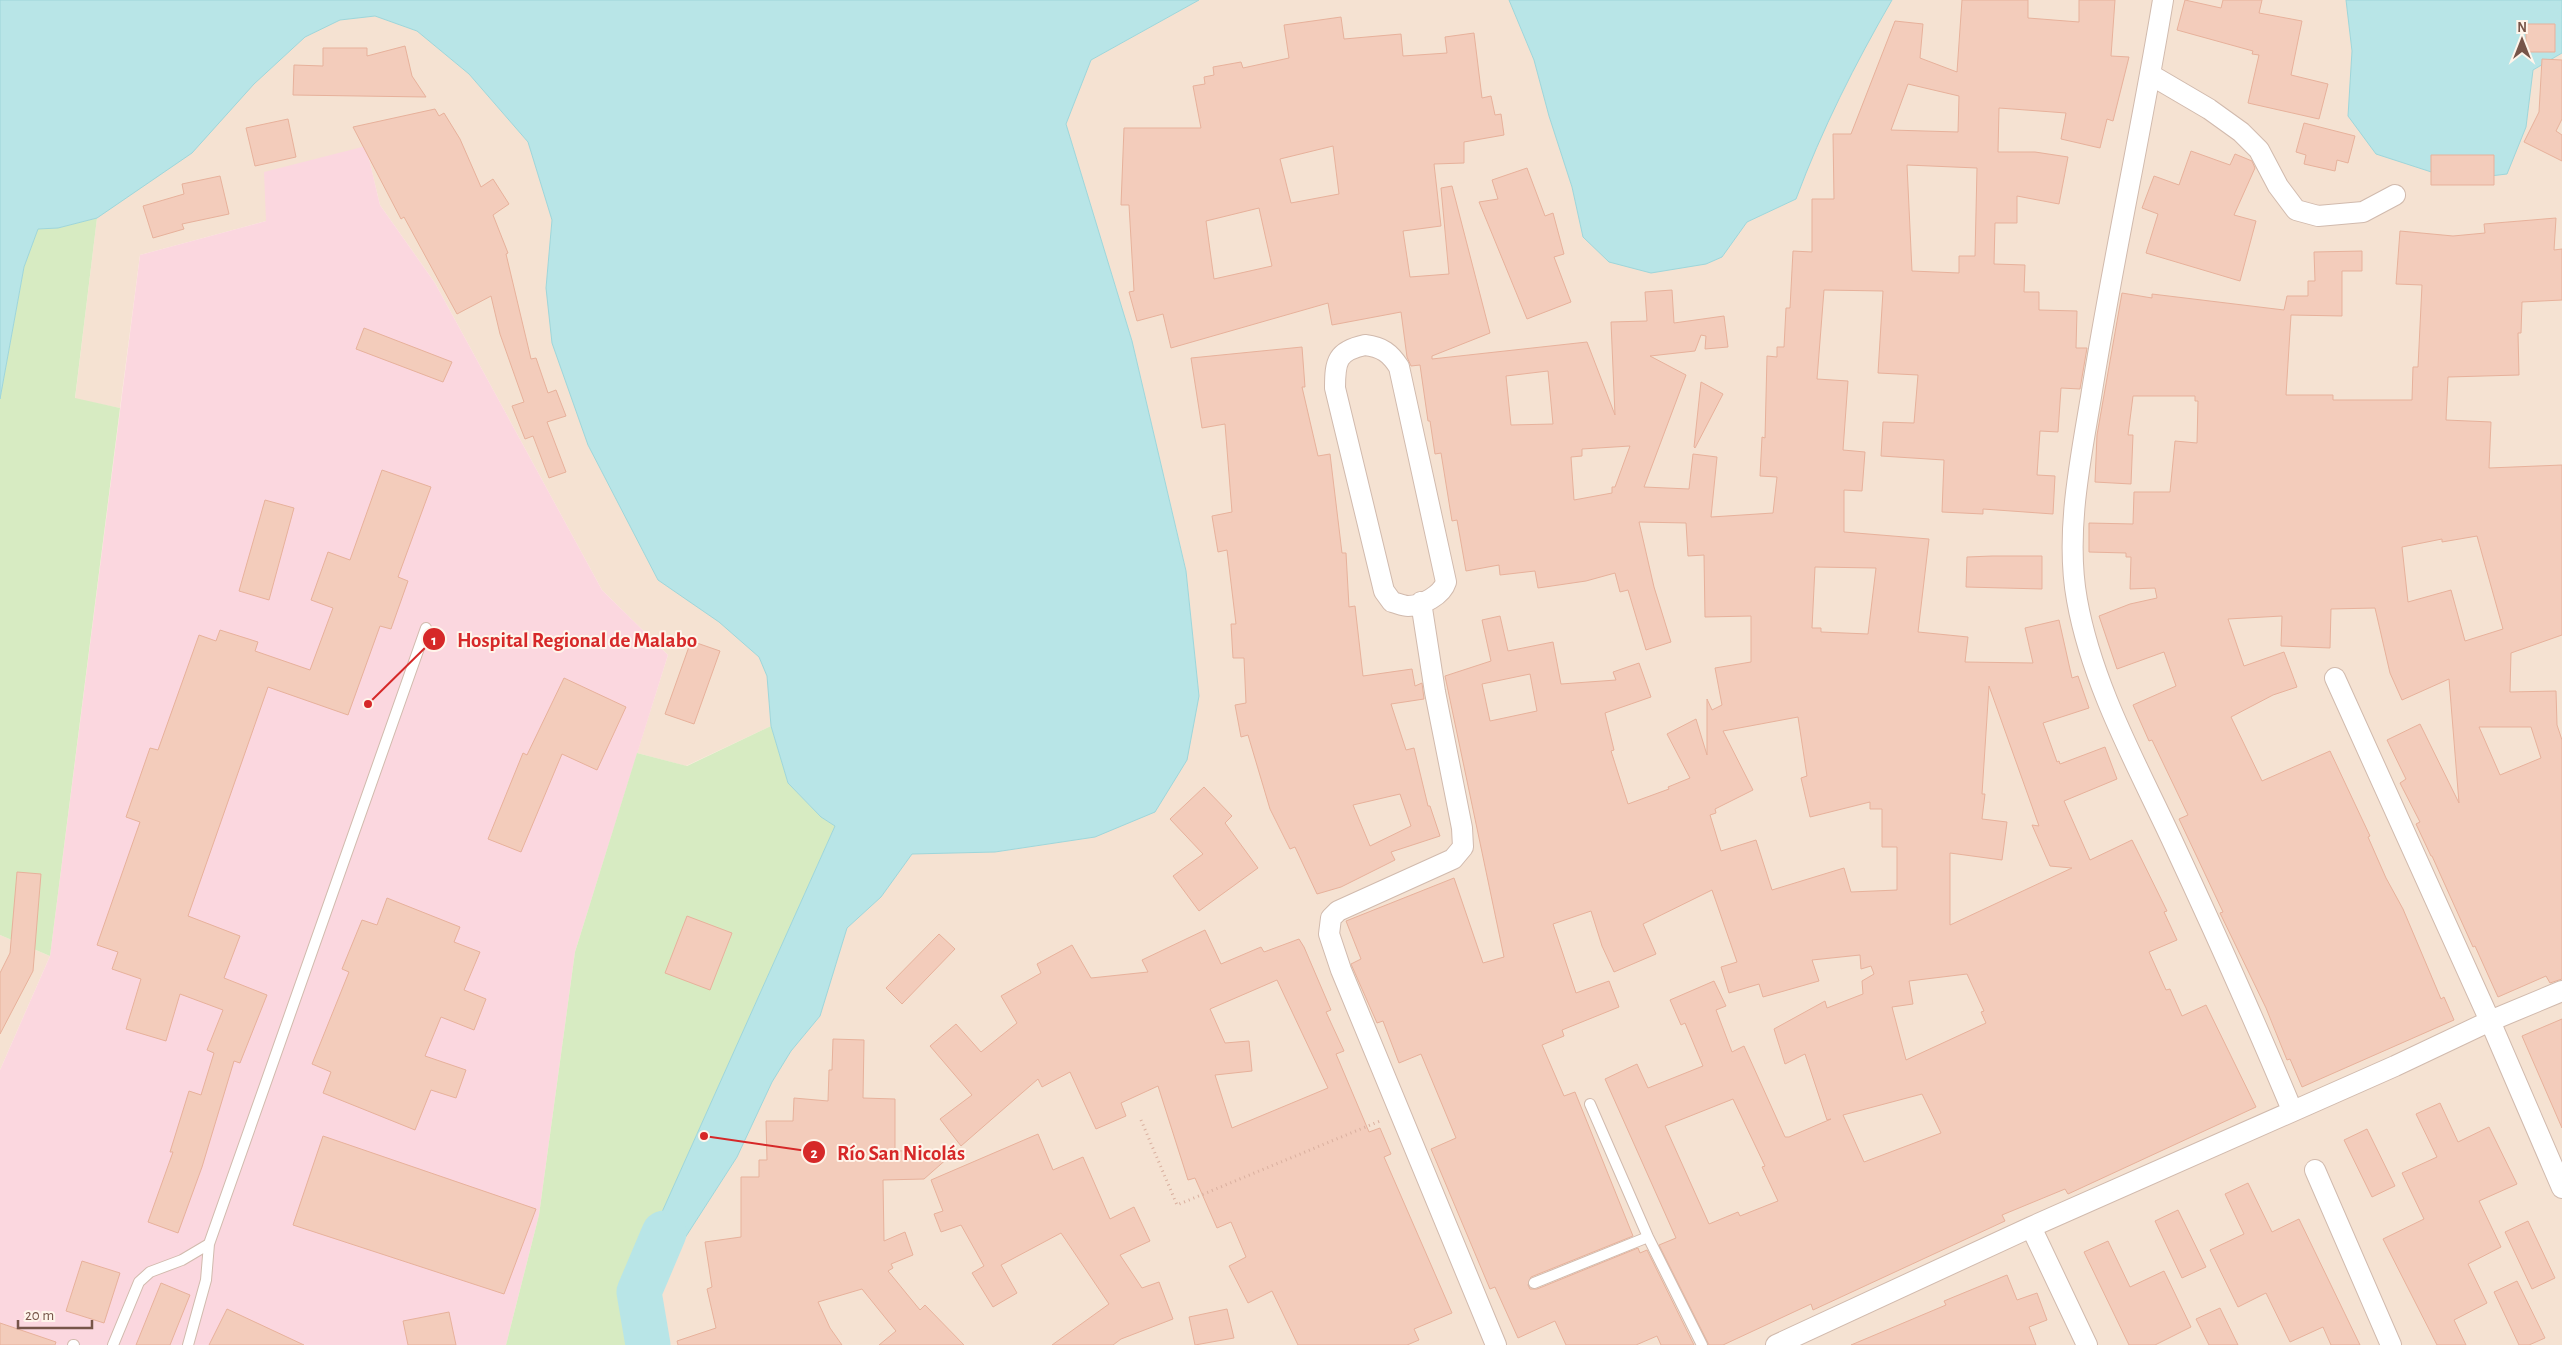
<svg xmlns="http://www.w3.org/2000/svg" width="2562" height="1345" font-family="'Alegreya Sans',sans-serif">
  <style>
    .residential { fill: #f5e2d2 }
    .medical { fill: #fbd7df }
    .green { fill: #d7ebc2 }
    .water { fill: #b8e5e7; stroke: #9ed6da }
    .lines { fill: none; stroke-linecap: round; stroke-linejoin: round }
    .river { stroke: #b8e5e7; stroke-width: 45 }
    .building { fill: #f3ccbb; stroke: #e7b19b; fill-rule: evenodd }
    .lane-casing { stroke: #d1baad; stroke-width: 12 }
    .street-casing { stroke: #d1baad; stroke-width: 22 }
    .path { stroke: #d9af9e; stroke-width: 3; stroke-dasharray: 1 4; stroke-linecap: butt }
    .lane { stroke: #fff; stroke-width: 10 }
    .street { stroke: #fff; stroke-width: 20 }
    .leader { fill: none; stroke: #d62828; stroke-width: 2 }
    .callout-dot { fill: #d62828; stroke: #fff5eb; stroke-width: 2 }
    .mark-label { font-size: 15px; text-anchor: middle; font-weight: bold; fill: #fff }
    .callout-label { font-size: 21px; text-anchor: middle; font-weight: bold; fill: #d62828; stroke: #fff5eb; stroke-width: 4; stroke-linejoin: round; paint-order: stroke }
  </style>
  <rect width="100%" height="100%" fill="#fdf1e4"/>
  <path class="residential" d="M 1199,0 L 1509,0 L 1534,60 L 1549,116 L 1572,187 L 1583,237 L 1722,257 L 1747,222 L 1796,199 L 1817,143 L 1861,54 L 1892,0 L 2346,0 L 2352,51 L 2348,117 L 2526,127 L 2533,70 L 2562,53 L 2562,1345 L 653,1345 L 646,1305 L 656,1283 L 737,1157 L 772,1082 L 791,1051 L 820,1016 L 847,928 L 881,897 L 912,854 L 995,852 L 1095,837 L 1199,696 L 1186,570 L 1132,341 L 1066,124 L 1091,60 Z
    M 375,16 L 417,31 L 469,74 L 528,142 L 552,220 L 546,288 L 719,622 L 759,657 L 767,676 L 771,726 L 686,766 L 637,753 L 668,655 L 602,590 L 435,283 L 380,205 L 366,147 L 266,221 L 140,255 L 120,408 L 75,399 L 97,218 L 125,197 L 254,84 L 305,37 L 340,20 Z
    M 0,935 L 50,956 L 0,1070 Z"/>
  <path class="medical" d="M 366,146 L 380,205 L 435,283 L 602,590 L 668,655 L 575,952 L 539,1215 L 506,1345 L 0,1345 L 0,1070 L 50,956 L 140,255 L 266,221 L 264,172 Z"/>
  <path class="green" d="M 97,218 L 75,398 L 120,408 L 50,956 L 0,935 L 0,399 L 24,267 L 38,229 L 58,228 Z
    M 771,726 L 788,783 L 821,817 L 835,826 L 632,1279 L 649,1301 L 646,1305 L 653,1345 L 506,1345 L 539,1215 L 575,952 L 637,753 L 687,766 Z"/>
  <path class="water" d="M 0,0 L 1199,0 L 1091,60 L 1066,124 L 1132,341 L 1186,571 L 1199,696 L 1187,760 L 1155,812 L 1095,837 L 995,852 L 912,854 L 881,897 L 847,928 L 820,1016 L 791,1051 L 772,1082 L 737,1157 L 656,1283 L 649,1301 L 632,1279 L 835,826 L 821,817 L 788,783 L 771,726 L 767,676 L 759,657 L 719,622 L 658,580 L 588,445 L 552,343 L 546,288 L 552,220 L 528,142 L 469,74 L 417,31 L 375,16 L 340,20 L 305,37 L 254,84 L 192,153 L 97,218 L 58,228 L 38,229 L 24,267 L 0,399 Z
    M 1509,0 L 1892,0 C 1855,64 1822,129 1796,199 L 1747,222 L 1722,257 L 1706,264 L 1651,273 L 1609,262 L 1583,237 L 1572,187 L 1549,116 L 1534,60 Z
    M 2346,0 L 2562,0 L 2562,53 L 2533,70 L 2526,127 L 2507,174 L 2456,180 L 2376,154 L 2348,116 L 2352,51 Z"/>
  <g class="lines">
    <path class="river" d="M 648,1345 L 639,1292 L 664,1233"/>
  </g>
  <path class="building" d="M 1962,0 L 2028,0 L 2028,18 L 2079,22 L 2079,0 L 2115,0 L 2111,56 L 2129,57 L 2113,121 L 2107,119 L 2100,148 L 2061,139 L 2066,113 L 1999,108 L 1998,152 L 2035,152 L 2068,157 L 2059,204 L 2017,196 L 2017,223 L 1995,223 L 1994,264 L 2025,265 L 2024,292 L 2039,292 L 2039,310 L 2077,311 L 2076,348 L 2087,348 L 2080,389 L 2061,388 L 2058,432 L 2040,431 L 2037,475 L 2055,476 L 2053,514 L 1983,509 L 1983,514 L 1942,512 L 1944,460 L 1881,456 L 1883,422 L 1914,423 L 1918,375 L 1878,373 L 1883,291 L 1824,290 L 1817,379 L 1848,381 L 1843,450 L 1865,452 L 1862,491 L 1844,490 L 1844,532 L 1929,539 L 1918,632 L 1968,637 L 1965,662 L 2033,663 L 2025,628 L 2059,620 L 2072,678 L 2078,676 L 2089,708 L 2043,723 L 2057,762 L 2059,761 L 2060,764 L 2105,747 L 2117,779 L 2064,801 L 2090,860 L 2132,840 L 2167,911 L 2164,912 L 2177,940 L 2149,952 L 2166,990 L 2170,989 L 2182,1016 L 2206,1005 L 2256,1107 L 2068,1194 L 2065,1189 L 2002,1215 L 2005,1221 L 1813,1310 L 1811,1304 L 1723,1345 L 1709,1345 L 1659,1245 L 1676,1238 L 1605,1079 L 1637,1064 L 1648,1088 L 1703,1066 L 1685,1023 L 1681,1025 L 1670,1000 L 1714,981 L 1726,1006 L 1716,1010 L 1732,1052 L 1744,1046 L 1785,1137 L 1789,1137 L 1831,1119 L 1827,1120 L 1805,1054 L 1785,1064 L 1774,1029 L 1825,1001 L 1827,1008 L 1863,994 L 1862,981 L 1874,974 L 1871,966 L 1861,969 L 1860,955 L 1812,960 L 1819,981 L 1763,997 L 1759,984 L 1729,993 L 1721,967 L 1737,962 L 1712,890 L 1643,924 L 1656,954 L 1614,972 L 1602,946 L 1591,911 L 1553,924 L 1576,993 L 1609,981 L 1619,1007 L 1562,1030 L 1564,1036 L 1542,1045 L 1564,1096 L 1575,1092 L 1633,1236 L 1531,1277 L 1528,1285 L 1530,1289 L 1537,1289 L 1638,1248 L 1640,1253 L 1647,1250 L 1694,1345 L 1661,1345 L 1657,1336 L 1636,1345 L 1566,1345 L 1555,1321 L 1518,1338 L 1495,1287 L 1490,1289 L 1431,1149 L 1456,1138 L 1421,1054 L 1399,1063 L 1383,1021 L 1377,1023 L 1351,964 L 1361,959 L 1346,921 L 1454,878 L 1483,963 L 1504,957 L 1445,676 L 1491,661 L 1482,620 L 1500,616 L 1508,651 L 1553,642 L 1561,684 L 1616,680 L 1613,672 L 1639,663 L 1651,697 L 1605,713 L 1614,750 L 1611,751 L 1628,804 L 1669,789 L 1668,787 L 1690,778 L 1667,734 L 1696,719 L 1707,755 L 1707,699 L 1712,710 L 1722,705 L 1715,668 L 1751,662 L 1751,616 L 1705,617 L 1704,555 L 1688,556 L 1686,523 L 1639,522 L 1654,587 L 1671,642 L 1646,650 L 1628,590 L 1620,592 L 1615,573 L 1586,581 L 1538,588 L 1535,571 L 1500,575 L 1499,565 L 1466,571 L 1457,520 L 1452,521 L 1441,453 L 1435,454 L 1430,421 L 1428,421 L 1420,365 L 1411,366 L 1407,357 L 1401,312 L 1332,325 L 1328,303 L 1171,348 L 1163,314 L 1137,321 L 1129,292 L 1134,291 L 1129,205 L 1121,205 L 1124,128 L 1201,128 L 1193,86 L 1205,84 L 1204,77 L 1214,75 L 1213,67 L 1241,62 L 1243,68 L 1289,58 L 1284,25 L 1341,17 L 1344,39 L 1401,34 L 1403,56 L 1447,53 L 1445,37 L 1474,33 L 1482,98 L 1491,96 L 1495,115 L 1501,114 L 1504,135 L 1464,142 L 1464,163 L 1434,164 L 1441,226 L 1403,231 L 1410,277 L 1449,274 L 1441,188 L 1452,186 L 1490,333 L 1432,356 L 1432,359 L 1587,342 L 1615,415 L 1611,322 L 1647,321 L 1645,292 L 1672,290 L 1674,323 L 1724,316 L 1728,347 L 1705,349 L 1706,336 L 1701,335 L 1695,351 L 1650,356 L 1686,375 L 1644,487 L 1689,489 L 1693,454 L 1717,457 L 1711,517 L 1773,513 L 1777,477 L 1760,476 L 1762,437 L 1765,438 L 1767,356 L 1777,357 L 1777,347 L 1784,347 L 1786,308 L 1790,308 L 1793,251 L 1812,252 L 1812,199 L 1834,199 L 1833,134 L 1851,134 L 1895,21 L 1923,24 L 1920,58 L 1957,72 ZM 1908,84 L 1959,96 L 1958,132 L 1891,130 ZM 1333,146 L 1339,194 L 1291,203 L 1280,159 ZM 1907,165 L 1977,168 L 1975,256 L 1959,256 L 1959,273 L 1912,271 ZM 1259,208 L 1272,266 L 1214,279 L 1206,221 ZM 1548,371 L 1553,424 L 1511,425 L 1506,376 ZM 1630,446 L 1615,487 L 1612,487 L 1612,493 L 1574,500 L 1571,457 L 1582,456 L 1582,449 ZM 1815,567 L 1876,568 L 1868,634 L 1821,632 L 1821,628 L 1812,628 ZM 1530,674 L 1537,711 L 1490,721 L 1482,684 ZM 1989,686 L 2039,826 L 2032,825 L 2050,866 L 2072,868 L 1950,925 L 1950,853 L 2002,860 L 2007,822 L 1982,819 L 1985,794 L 1982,794 ZM 1798,717 L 1807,776 L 1801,778 L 1810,817 L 1870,802 L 1870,809 L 1882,809 L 1882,847 L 1897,847 L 1897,890 L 1851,892 L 1844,868 L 1772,890 L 1756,840 L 1721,851 L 1710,815 L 1716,813 L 1715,809 L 1753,790 L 1723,731 ZM 1967,974 L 1984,1011 L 1981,1012 L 1986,1023 L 1906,1060 L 1892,1007 L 1913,1004 L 1909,981 ZM 1922,1094 L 1941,1133 L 1864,1162 L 1843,1115 ZM 1733,1099 L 1765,1166 L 1762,1167 L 1778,1201 L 1740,1216 L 1738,1212 L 1709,1224 L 1665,1126 Z
    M 2185,0 L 2221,8 L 2223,0 L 2262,0 L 2259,13 L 2302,21 L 2291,75 L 2328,84 L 2319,119 L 2248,103 L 2259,55 L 2252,54 L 2253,51 L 2177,30 Z
    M 2526,24 L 2555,24 L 2555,52 L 2526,52 Z
    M 405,46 L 412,76 L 426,97 L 293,95 L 294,65 L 323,66 L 323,48 L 367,48 L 367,56 Z
    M 2542,59 L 2562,60 L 2562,119 L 2556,131 L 2562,135 L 2562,161 L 2524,142 L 2539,112 Z
    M 435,109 L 439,116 L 444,113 L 460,139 L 481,187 L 493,179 L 509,204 L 493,215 L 508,253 L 506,254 L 531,359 L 536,358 L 548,393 L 556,390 L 566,416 L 547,422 L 566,472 L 549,478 L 533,436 L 525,439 L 512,406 L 524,402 L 500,334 L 491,296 L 457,314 L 404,217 L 401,219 L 353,127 Z
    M 288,119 L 296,157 L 255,166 L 246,128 Z
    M 2304,123 L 2355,136 L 2348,163 L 2337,160 L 2335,171 L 2304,164 L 2306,155 L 2296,152 Z
    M 2191,151 L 2230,165 L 2235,154 L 2252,161 L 2255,168 L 2234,215 L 2256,221 L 2240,281 L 2146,253 L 2158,214 L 2142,208 L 2154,176 L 2179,185 Z
    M 2431,155 L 2494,155 L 2494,185 L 2431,185 Z
    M 1527,168 L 1545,216 L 1553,213 L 1564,254 L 1554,257 L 1571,302 L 1527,319 L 1479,202 L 1498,199 L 1492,180 Z
    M 220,176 L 229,214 L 182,224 L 184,229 L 153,238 L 143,206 L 184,194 L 182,184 Z
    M 2556,218 L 2554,250 L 2562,249 L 2562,300 L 2522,302 L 2521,333 L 2518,333 L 2519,375 L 2448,377 L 2446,420 L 2491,422 L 2489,468 L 2562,465 L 2562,635 L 2511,653 L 2510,692 L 2556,691 L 2557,725 L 2562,740 L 2562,979 L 2550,983 L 2546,976 L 2498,997 L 2475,946 L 2473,947 L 2432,856 L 2431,856 L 2416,824 L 2420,822 L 2400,783 L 2406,779 L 2387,740 L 2420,724 L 2459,803 L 2449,679 L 2402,700 L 2390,673 L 2375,608 L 2331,609 L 2330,648 L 2281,646 L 2282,616 L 2228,619 L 2244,666 L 2284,652 L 2297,687 L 2273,695 L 2231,717 L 2262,781 L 2330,751 L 2370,836 L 2368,837 L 2386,878 L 2403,909 L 2441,999 L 2444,997 L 2454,1020 L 2302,1087 L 2290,1059 L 2287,1060 L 2266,1008 L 2220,913 L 2223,912 L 2179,819 L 2188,815 L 2152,740 L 2149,741 L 2133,705 L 2176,686 L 2164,652 L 2117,669 L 2099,616 L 2130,604 L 2157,598 L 2155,588 L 2130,589 L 2131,557 L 2126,557 L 2126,553 L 2089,552 L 2089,523 L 2133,524 L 2134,492 L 2170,492 L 2175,441 L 2197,443 L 2198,401 L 2195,401 L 2195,396 L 2133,396 L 2128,435 L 2133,435 L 2131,484 L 2095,482 L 2097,435 L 2122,293 L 2152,298 L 2152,294 L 2284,310 L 2287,296 L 2308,296 L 2308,281 L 2315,281 L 2314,252 L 2362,251 L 2362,271 L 2342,271 L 2342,316 L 2291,315 L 2286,395 L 2333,395 L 2333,400 L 2412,400 L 2413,367 L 2418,367 L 2422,285 L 2396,284 L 2400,231 L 2453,236 L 2485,233 L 2484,224 ZM 2477,536 L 2503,629 L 2465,641 L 2451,590 L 2408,602 L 2402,547 L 2442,539 L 2442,542 ZM 2479,727 L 2531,727 L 2541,758 L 2500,775 Z
    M 364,328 L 452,362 L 443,382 L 356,349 Z
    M 1302,347 L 1305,387 L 1302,387 L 1318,456 L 1330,454 L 1342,553 L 1346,553 L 1349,607 L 1355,606 L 1363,676 L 1412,669 L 1415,686 L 1422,683 L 1424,699 L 1391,704 L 1406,750 L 1414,748 L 1428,806 L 1430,806 L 1440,836 L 1391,852 L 1395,860 L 1341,887 L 1317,894 L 1295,847 L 1290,849 L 1270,809 L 1248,735 L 1241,737 L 1235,705 L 1246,703 L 1244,658 L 1233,658 L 1231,624 L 1236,624 L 1227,550 L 1218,552 L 1212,516 L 1232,512 L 1225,424 L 1202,428 L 1191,358 ZM 1400,794 L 1411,826 L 1370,846 L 1353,805 Z
    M 1701,382 L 1723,394 L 1695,448 L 1694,447 Z
    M 382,470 L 431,487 L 398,577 L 408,581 L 391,629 L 380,626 L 348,715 L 268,687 L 188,916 L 240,936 L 224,978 L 267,995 L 240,1063 L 234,1061 L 202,1167 L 178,1233 L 148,1222 L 173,1152 L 170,1152 L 189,1091 L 201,1095 L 214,1053 L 207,1050 L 223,1010 L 180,994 L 166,1041 L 126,1029 L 141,979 L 112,969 L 118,952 L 97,945 L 140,822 L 126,817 L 150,748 L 158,750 L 199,635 L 216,641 L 220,630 L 258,642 L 255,651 L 310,670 L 333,608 L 311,600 L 328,552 L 350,560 Z
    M 265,500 L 294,508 L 269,600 L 239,591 Z
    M 1992,556 L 2042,556 L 2042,589 L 1966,587 L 1967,557 Z
    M 691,641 L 720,651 L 694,724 L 665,714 Z
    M 564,678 L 626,707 L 597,770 L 562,754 L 521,852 L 488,839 L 523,753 L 527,755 Z
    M 1204,787 L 1232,816 L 1225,823 L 1258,868 L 1199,911 L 1173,876 L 1203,854 L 1170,819 Z
    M 17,872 L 41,874 L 33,971 L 0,1034 L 0,973 L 10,953 Z
    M 387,898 L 460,927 L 454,942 L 480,952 L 464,990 L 486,999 L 474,1030 L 441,1017 L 425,1056 L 466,1070 L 456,1098 L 431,1090 L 415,1130 L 323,1093 L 331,1072 L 312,1064 L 349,972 L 342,969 L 362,920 L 377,925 Z
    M 687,916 L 732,933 L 710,990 L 665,973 Z
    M 1205,930 L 1221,964 L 1261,947 L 1264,952 L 1299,939 L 1304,947 L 1331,1010 L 1326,1012 L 1344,1051 L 1336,1054 L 1369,1132 L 1380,1128 L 1391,1154 L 1384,1157 L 1452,1313 L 1414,1329 L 1419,1340 L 1407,1345 L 1298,1345 L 1272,1291 L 1248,1303 L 1229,1266 L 1246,1257 L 1231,1222 L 1217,1228 L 1195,1178 L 1188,1180 L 1158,1086 L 1121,1103 L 1126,1116 L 1096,1129 L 1070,1072 L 1042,1087 L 1038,1079 L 961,1146 L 940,1119 L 972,1095 L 930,1046 L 956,1024 L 981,1052 L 1017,1023 L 1001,996 L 1041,973 L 1037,964 L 1072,945 L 1091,978 L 1148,972 L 1142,960 ZM 1277,980 L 1328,1088 L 1232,1128 L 1215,1075 L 1252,1071 L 1249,1041 L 1225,1043 L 1210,1009 Z
    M 939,934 L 955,949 L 902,1004 L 886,988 Z
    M 2562,1019 L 2562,1128 L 2522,1036 Z
    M 833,1039 L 864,1040 L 863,1098 L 895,1099 L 895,1151 L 957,1150 L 924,1179 L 883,1180 L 884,1241 L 905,1232 L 913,1255 L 891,1264 L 893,1268 L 888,1271 L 920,1310 L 925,1305 L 964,1345 L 879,1345 L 896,1331 L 862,1289 L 818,1302 L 830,1328 L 842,1345 L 678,1345 L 677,1341 L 716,1328 L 707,1289 L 712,1287 L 705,1242 L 741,1237 L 741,1177 L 759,1177 L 759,1160 L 767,1160 L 766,1121 L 793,1121 L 794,1098 L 828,1101 L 829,1070 L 832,1070 Z
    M 2440,1103 L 2458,1142 L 2489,1127 L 2517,1184 L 2479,1201 L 2501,1247 L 2468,1264 L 2487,1303 L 2454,1320 L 2466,1345 L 2437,1345 L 2383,1239 L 2424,1219 L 2402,1173 L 2437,1157 L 2416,1114 Z
    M 2367,1129 L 2395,1186 L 2372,1197 L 2344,1140 Z
    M 1038,1134 L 1053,1170 L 1083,1157 L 1110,1219 L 1134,1207 L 1150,1241 L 1120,1255 L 1142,1288 L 1159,1282 L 1173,1319 L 1121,1339 L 1113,1345 L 1052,1345 L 1109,1304 L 1061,1233 L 1001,1265 L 1017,1293 L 993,1307 L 972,1273 L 984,1266 L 961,1225 L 941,1232 L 934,1214 L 943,1211 L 931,1180 Z
    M 323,1136 L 536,1209 L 504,1294 L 293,1225 Z
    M 2248,1183 L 2272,1232 L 2299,1219 L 2360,1345 L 2331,1345 L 2323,1327 L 2290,1342 L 2266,1293 L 2238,1307 L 2210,1250 L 2244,1234 L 2225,1194 Z
    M 2178,1210 L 2206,1267 L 2182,1278 L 2155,1221 Z
    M 2528,1221 L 2555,1278 L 2532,1289 L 2505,1232 Z
    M 2108,1241 L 2130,1287 L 2164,1271 L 2191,1327 L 2155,1345 L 2129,1345 L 2084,1252 Z
    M 82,1261 L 120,1273 L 104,1323 L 66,1311 Z
    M 2007,1275 L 2017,1300 L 2037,1293 L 2047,1320 L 2029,1327 L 2036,1345 L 1851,1345 L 1946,1305 L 1944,1301 Z
    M 2517,1281 L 2545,1338 L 2529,1345 L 2519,1345 L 2494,1292 Z
    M 161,1283 L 190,1295 L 170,1345 L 136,1345 Z
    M 2220,1308 L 2238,1345 L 2209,1345 L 2196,1319 Z
    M 227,1309 L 304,1345 L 209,1345 Z
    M 1227,1309 L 1234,1338 L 1195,1345 L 1189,1317 Z
    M 449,1312 L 456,1345 L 408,1345 L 403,1321 Z
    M 0,1323 L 56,1342 L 55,1345 L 0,1345 Z"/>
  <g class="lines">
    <g class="lane-casing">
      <path id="lane" d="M 1590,1104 L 1648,1237 L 1702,1345
        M 1534,1283 L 1648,1237
        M 73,1345 L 74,1345
        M 113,1345 L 139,1282 L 150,1272 L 182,1260 L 209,1244 L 426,628
        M 188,1345 L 206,1280 L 209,1244"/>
    </g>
    <g class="street-casing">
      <path id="street" d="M 2163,0 C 2141,133 2112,264 2091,397 C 2080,462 2065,534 2077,600 C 2092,684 2135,761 2171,838 C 2213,928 2254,1019 2292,1110
        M 2151,75 L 2209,109 L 2241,132 L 2259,150 L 2278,186 L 2296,210 L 2318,216 L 2363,212 L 2395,195
        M 1365,345 C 1382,347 1390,353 1399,367 L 1446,582 C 1442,595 1422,606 1408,606 C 1403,606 1397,603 1392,602 L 1384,591 L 1335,388 C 1335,361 1337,351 1365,345 Z
        M 1421,602 L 1435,692 L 1462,828 L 1463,847 L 1453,859 L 1338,911 L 1331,918 L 1329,934 L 1341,970 L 1496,1345
        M 2335,678 L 2490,1021 L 2562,1188
        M 2315,1170 L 2391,1345
        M 2031,1227 L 2087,1345
        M 1776,1345 L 2031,1227 L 2395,1066 L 2490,1021 L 2562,991"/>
    </g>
    <path class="path" d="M 1141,1120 L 1177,1205 L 1380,1121"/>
    <use href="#lane" class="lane"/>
    <use href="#street" class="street"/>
  </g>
  <path class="leader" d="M368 704L434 639M704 1136L814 1152"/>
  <g class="callout-dot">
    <circle cx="368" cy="704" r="5"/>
    <circle cx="704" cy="1136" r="5"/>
    <circle cx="434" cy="639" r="12"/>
    <circle cx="814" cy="1152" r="12"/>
  </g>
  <g class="mark-label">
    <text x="434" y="645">1</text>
    <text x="814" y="1158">2</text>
  </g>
  <g class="callout-label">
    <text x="577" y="647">Hospital Regional de Malabo</text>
    <text x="901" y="1160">Río San Nicolás</text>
  </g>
  <g transform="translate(2522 40)" stroke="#fff5eb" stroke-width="4" paint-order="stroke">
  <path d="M0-4L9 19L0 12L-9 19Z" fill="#775549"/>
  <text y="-8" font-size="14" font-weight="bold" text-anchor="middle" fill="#775549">N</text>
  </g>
  <path d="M18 1320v8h74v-8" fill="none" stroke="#775549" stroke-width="2.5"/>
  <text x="25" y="1320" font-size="15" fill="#775549" stroke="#fff5eb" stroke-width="4" paint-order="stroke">20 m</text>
</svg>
